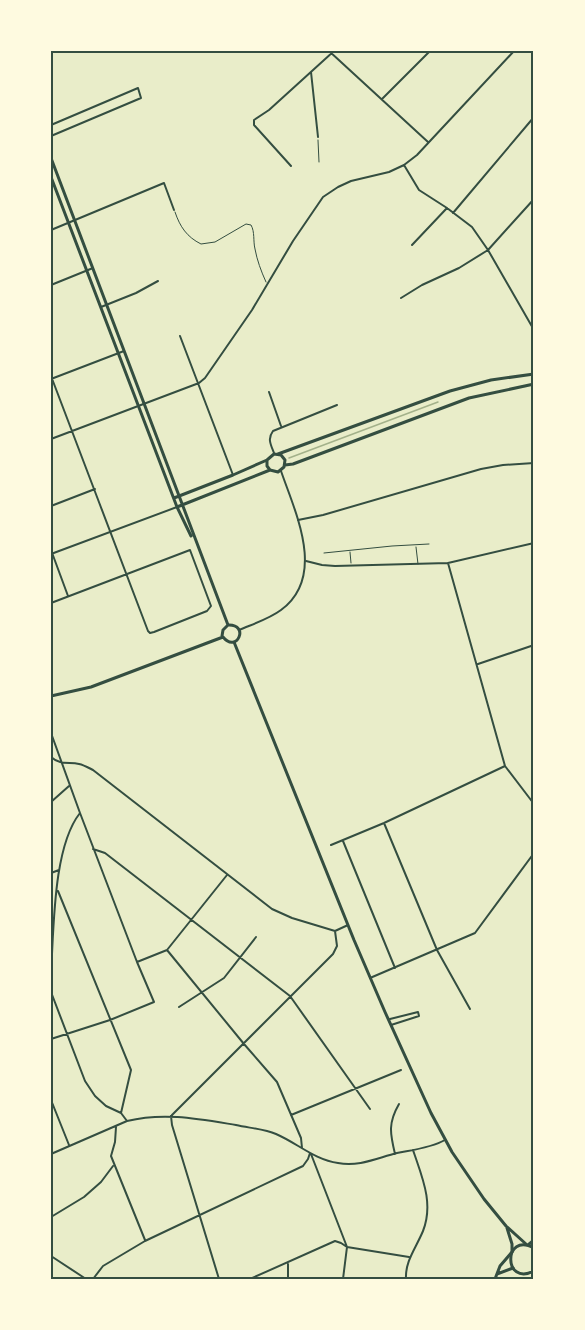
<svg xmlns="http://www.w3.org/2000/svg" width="585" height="1330" font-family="'PT Sans Narrow',sans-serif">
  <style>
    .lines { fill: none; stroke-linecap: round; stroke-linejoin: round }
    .stream { stroke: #a3b18a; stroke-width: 1.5 }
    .service { stroke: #344e41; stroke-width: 1 }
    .minor { stroke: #344e41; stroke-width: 2 }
    .tertiary { stroke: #344e41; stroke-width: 2 }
    .secondary { stroke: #344e41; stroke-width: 3 }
    .primary { stroke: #344e41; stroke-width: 3 }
    .trunk { stroke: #344e41; stroke-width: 3 }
    .neatline { fill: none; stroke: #344e41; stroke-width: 2 }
  </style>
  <rect width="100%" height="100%" fill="#e9edc9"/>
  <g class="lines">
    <path class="stream" d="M 289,458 L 438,402"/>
    <path class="service" d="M 318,140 L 319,162
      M 175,212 C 180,227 187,237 201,244 L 215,242 L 246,224 L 251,225 C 255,232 253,241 255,249 C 257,260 261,271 266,282
      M 416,547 L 418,564
      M 350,552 L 351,563
      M 324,553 L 392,546 L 429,544"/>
    <path class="minor" d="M 329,51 L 428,142
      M 311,72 L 318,137
      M 382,99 L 430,51
      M 51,125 L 138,88 L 141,98 L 51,136
      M 404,165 L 419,190 L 447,208 L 472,227 L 488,250 L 534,330
      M 291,166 L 254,125 L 254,120 L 269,110 L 334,51
      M 453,213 L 534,117
      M 51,230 L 164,183 L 174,210
      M 412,245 L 447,208
      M 51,285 L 93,268
      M 401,298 L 422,285 L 459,268 L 488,250 L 534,199
      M 101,307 L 136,293 L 158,281
      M 180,336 L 233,475
      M 51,376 C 83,461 116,546 148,631 L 150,633 L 154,632 L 207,611 L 211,606 L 190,550 L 51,603
      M 51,379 L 124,351
      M 269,392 L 281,426
      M 51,439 L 199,383 L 205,378 L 252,310 L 293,241 L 323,197 L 338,187 L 351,181 L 389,172 L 404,165 L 417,155 L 514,51
      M 274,453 C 271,445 267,439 273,431 L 337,405
      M 51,506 L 95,489
      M 298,520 L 323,515 L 481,469 L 503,465 L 534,463
      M 51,550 L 68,596
      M 306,561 L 322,565 L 335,566 L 448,563 L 534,543
      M 448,563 L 505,766 L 534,804
      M 478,664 L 534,645
      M 51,733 L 80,813 C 53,847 54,928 51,972
      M 51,757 C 60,765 68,762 79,764 C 84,765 89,768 93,770 L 272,909 L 292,918 L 335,931 L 348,925
      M 51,802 L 69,786
      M 384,823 L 437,950 L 470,1009
      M 343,841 L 395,968
      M 331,845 L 384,823 L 505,766
      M 93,849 L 105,853 L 290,996 L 370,1109
      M 51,873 L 59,870
      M 58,891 L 131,1070 L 121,1113
      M 167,950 L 244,1044 L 277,1082 L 301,1138 L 302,1148
      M 137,962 L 167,950 L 227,875
      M 370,978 L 475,933 L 534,853
      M 51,992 L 85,1081 L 95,1096 L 106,1106 L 121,1113 L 127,1121 C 164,1112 199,1119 236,1125 C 249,1128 264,1129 276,1134 C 297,1143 315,1160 338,1163 C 359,1167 377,1158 397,1153 C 412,1150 431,1148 445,1140
      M 179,1007 L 224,978 L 256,937
      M 390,1019 L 418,1012 L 419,1016 L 391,1025
      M 51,1039 L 110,1020 L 154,1002 L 137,962 L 80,813
      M 51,1100 L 69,1145
      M 172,1115 L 333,954 L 337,946 L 335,931
      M 291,1115 L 401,1070
      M 171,1116 L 172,1125 L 219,1279
      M 116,1127 L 115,1142 L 111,1156 L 145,1240
      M 51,1154 L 127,1121
      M 311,1154 L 347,1247 L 343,1279
      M 395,1154 C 390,1133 388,1123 399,1104
      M 51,1217 L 84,1197 L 101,1182 L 113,1166
      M 51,1256 L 86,1279
      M 93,1279 L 103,1266 L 145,1241 L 303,1166 L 308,1159 L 310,1153
      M 250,1279 L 335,1241 L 341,1243 L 347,1247 L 409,1257
      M 288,1279 L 288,1264
      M 406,1279 C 405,1261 416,1248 423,1231 C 434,1203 422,1177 413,1150"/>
    <path class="tertiary" d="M 51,554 L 177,507
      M 239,630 C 253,624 269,619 281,610 C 327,576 295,512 281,471"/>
    <path class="secondary" d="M 51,158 L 228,625
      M 51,177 L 177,507 L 191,536
      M 278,454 L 450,391 L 491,380 L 534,374
      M 267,460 L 267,466 L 270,470
      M 285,465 L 293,464 L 469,398 L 534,384
      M 174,498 L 233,475 L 267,460 L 274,454 L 281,455 L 285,460 L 284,467 L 278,472 L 270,470 L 177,507
      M 222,636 L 223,630 L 228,625
      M 223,637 C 237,654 250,624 228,625
      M 234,642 L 354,940 L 385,1012 L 431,1113 L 452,1152 L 484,1199 L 506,1226 L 526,1244
      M 51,696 L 91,687 L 223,637
      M 507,1228 L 512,1244 L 512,1251"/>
    <path class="primary" d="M 497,1274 L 513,1268
      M 495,1279 L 500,1266 L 512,1252"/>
    <path class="trunk" d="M 528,1245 L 534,1240
      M 534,1248 C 503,1231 503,1287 534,1271"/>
  </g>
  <rect width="585" height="1330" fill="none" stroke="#fefae0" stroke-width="105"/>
  <rect x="52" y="52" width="480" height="1226" class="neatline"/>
</svg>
